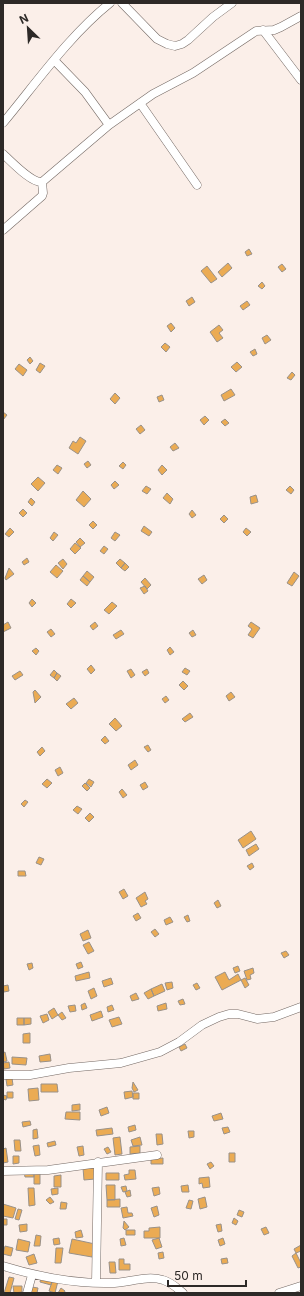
<svg xmlns="http://www.w3.org/2000/svg" width="304" height="1296" font-family="Inter,sans-serif">
  <style>
    .building { fill: #ebab53; stroke: #999189 }
    .lines { fill: none; stroke-linecap: round; stroke-linejoin: round }
    .street-casing { stroke: #746964; stroke-width: 9 }
    .street { stroke: #fff; stroke-width: 8 }
  </style>
  <rect width="100%" height="100%" fill="#fbefe9"/>
  <path class="building" d="M 249,249 L 252,254 L 247,256 L 245,252 Z
    M 228,263 L 232,268 L 222,277 L 218,272 Z
    M 282,264 L 286,269 L 282,272 L 278,267 Z
    M 207,266 L 217,279 L 211,283 L 201,271 Z
    M 262,282 L 265,286 L 262,289 L 258,286 Z
    M 192,297 L 195,302 L 189,306 L 186,301 Z
    M 247,301 L 250,305 L 243,310 L 240,306 Z
    M 171,323 L 175,328 L 171,332 L 167,326 Z
    M 219,325 L 223,330 L 219,333 L 223,338 L 217,342 L 210,332 Z
    M 267,335 L 271,340 L 265,344 L 262,338 Z
    M 165,343 L 170,347 L 166,352 L 161,347 Z
    M 255,349 L 257,354 L 253,356 L 250,352 Z
    M 30,357 L 33,361 L 30,364 L 27,360 Z
    M 237,362 L 242,367 L 236,372 L 231,367 Z
    M 40,363 L 45,366 L 40,373 L 36,370 Z
    M 19,364 L 27,370 L 23,376 L 15,369 Z
    M 292,372 L 295,375 L 291,380 L 287,378 Z
    M 231,389 L 235,395 L 224,401 L 221,395 Z
    M 115,393 L 120,398 L 115,404 L 110,399 Z
    M 162,395 L 164,400 L 159,402 L 157,397 Z
    M 3,412 L 7,415 L 3,420 Z
    M 205,416 L 209,420 L 204,425 L 200,420 Z
    M 225,419 L 229,423 L 225,426 L 221,422 Z
    M 141,425 L 145,430 L 140,434 L 136,429 Z
    M 80,437 L 86,441 L 78,454 L 69,448 L 73,441 L 76,443 Z
    M 175,443 L 179,448 L 173,451 L 170,447 Z
    M 88,461 L 91,465 L 87,468 L 84,464 Z
    M 123,462 L 126,465 L 123,469 L 119,466 Z
    M 57,465 L 62,468 L 58,474 L 53,470 Z
    M 162,465 L 167,470 L 162,475 L 158,470 Z
    M 38,477 L 45,483 L 38,491 L 31,484 Z
    M 115,481 L 119,485 L 114,489 L 111,485 Z
    M 146,486 L 151,489 L 147,494 L 142,491 Z
    M 290,486 L 294,490 L 291,494 L 286,490 Z
    M 83,491 L 91,499 L 84,507 L 76,500 Z
    M 167,493 L 173,499 L 170,504 L 163,498 Z
    M 256,495 L 258,502 L 251,504 L 250,497 Z
    M 31,498 L 35,502 L 32,506 L 28,502 Z
    M 23,509 L 27,513 L 23,517 L 19,513 Z
    M 192,510 L 196,515 L 192,518 L 189,514 Z
    M 224,515 L 228,519 L 224,523 L 220,519 Z
    M 93,521 L 97,525 L 93,529 L 89,525 Z
    M 144,526 L 152,532 L 149,536 L 141,531 Z
    M 10,528 L 14,532 L 9,537 L 5,534 Z
    M 246,528 L 251,532 L 247,536 L 243,532 Z
    M 54,532 L 58,535 L 53,541 L 50,538 Z
    M 115,532 L 120,535 L 115,541 L 111,538 Z
    M 80,538 L 85,543 L 80,547 L 76,542 Z
    M 75,543 L 81,548 L 75,554 L 70,549 Z
    M 104,546 L 108,549 L 104,554 L 100,551 Z
    M 27,558 L 29,562 L 24,565 L 22,562 Z
    M 63,559 L 67,564 L 63,569 L 58,563 Z
    M 120,559 L 125,563 L 121,568 L 116,563 Z
    M 125,563 L 129,567 L 125,571 L 121,568 Z
    M 56,565 L 63,571 L 57,578 L 50,572 Z
    M 9,568 L 14,574 L 6,580 L 5,578 Z
    M 87,571 L 94,577 L 90,582 L 83,576 Z
    M 294,572 L 299,576 L 292,586 L 287,583 Z
    M 204,575 L 207,580 L 202,584 L 198,579 Z
    M 83,576 L 90,582 L 87,586 L 80,580 Z
    M 145,578 L 151,585 L 147,589 L 141,582 Z
    M 145,586 L 148,591 L 144,594 L 140,588 Z
    M 32,599 L 36,603 L 32,607 L 29,603 Z
    M 71,599 L 76,603 L 71,608 L 67,604 Z
    M 112,602 L 117,606 L 109,614 L 104,610 Z
    M 8,622 L 11,628 L 3,632 L 3,625 Z
    M 95,622 L 98,626 L 93,630 L 90,626 Z
    M 251,622 L 260,628 L 253,638 L 248,635 L 252,629 L 248,626 Z
    M 51,629 L 55,634 L 51,637 L 47,632 Z
    M 121,630 L 124,634 L 116,639 L 113,635 Z
    M 193,630 L 196,635 L 192,637 L 189,633 Z
    M 170,647 L 174,652 L 170,655 L 167,650 Z
    M 36,648 L 39,651 L 36,655 L 32,651 Z
    M 91,665 L 95,670 L 91,674 L 87,669 Z
    M 185,668 L 190,671 L 187,675 L 182,672 Z
    M 131,669 L 135,675 L 131,678 L 127,671 Z
    M 147,669 L 149,673 L 145,676 L 142,672 Z
    M 54,670 L 57,673 L 54,678 L 50,675 Z
    M 20,671 L 23,675 L 15,680 L 12,676 Z
    M 57,673 L 61,676 L 57,681 L 54,678 Z
    M 183,681 L 188,686 L 184,690 L 179,685 Z
    M 35,690 L 41,697 L 35,703 L 33,692 Z
    M 231,692 L 235,697 L 229,701 L 226,696 Z
    M 166,696 L 169,700 L 165,703 L 162,699 Z
    M 74,698 L 78,703 L 71,709 L 66,704 Z
    M 190,713 L 193,717 L 185,722 L 182,719 Z
    M 115,718 L 122,726 L 116,731 L 109,724 Z
    M 105,736 L 109,741 L 105,744 L 101,740 Z
    M 148,745 L 151,750 L 148,752 L 144,747 Z
    M 42,747 L 45,751 L 40,756 L 37,752 Z
    M 135,760 L 138,765 L 131,770 L 128,765 Z
    M 60,767 L 63,773 L 58,776 L 55,770 Z
    M 47,779 L 52,783 L 47,788 L 42,784 Z
    M 89,779 L 94,782 L 91,787 L 86,783 Z
    M 145,782 L 148,787 L 143,790 L 140,785 Z
    M 85,783 L 90,788 L 87,791 L 82,786 Z
    M 122,789 L 127,795 L 123,798 L 119,792 Z
    M 25,800 L 28,802 L 24,807 L 21,804 Z
    M 77,806 L 82,809 L 78,814 L 73,810 Z
    M 90,813 L 94,817 L 89,822 L 85,818 Z
    M 251,831 L 256,839 L 243,848 L 238,840 Z
    M 256,844 L 259,849 L 249,856 L 246,850 Z
    M 39,857 L 44,859 L 41,865 L 36,863 Z
    M 252,863 L 254,867 L 250,870 L 247,866 Z
    M 18,871 L 25,871 L 26,876 L 18,876 Z
    M 124,889 L 128,896 L 123,899 L 119,892 Z
    M 145,892 L 148,899 L 145,901 L 147,904 L 141,907 L 136,898 Z
    M 218,900 L 221,906 L 217,908 L 214,903 Z
    M 138,913 L 141,918 L 136,921 L 133,916 Z
    M 188,915 L 190,921 L 187,922 L 184,917 Z
    M 170,917 L 173,922 L 166,925 L 164,920 Z
    M 155,929 L 159,934 L 155,937 L 151,932 Z
    M 88,930 L 91,938 L 83,941 L 80,934 Z
    M 89,942 L 94,951 L 88,954 L 83,945 Z
    M 286,951 L 289,955 L 284,958 L 281,953 Z
    M 81,962 L 83,967 L 78,969 L 76,964 Z
    M 32,963 L 33,968 L 29,970 L 27,964 Z
    M 238,966 L 240,971 L 235,973 L 233,968 Z
    M 253,968 L 254,973 L 250,975 L 251,979 L 247,980 L 244,971 Z
    M 89,972 L 90,978 L 76,981 L 75,976 Z
    M 225,972 L 229,980 L 238,974 L 241,980 L 222,990 L 215,977 Z
    M 111,978 L 113,984 L 104,987 L 102,981 Z
    M 245,978 L 249,985 L 245,988 L 241,980 Z
    M 172,982 L 173,988 L 167,990 L 165,983 Z
    M 197,983 L 200,988 L 196,990 L 193,985 Z
    M 162,984 L 165,991 L 154,996 L 151,989 Z
    M 8,985 L 9,991 L 4,992 L 3,986 Z
    M 94,988 L 97,996 L 91,999 L 88,991 Z
    M 151,989 L 154,996 L 148,999 L 144,993 Z
    M 136,993 L 139,999 L 132,1001 L 130,996 Z
    M 183,999 L 185,1004 L 180,1005 L 178,1001 Z
    M 85,1003 L 87,1008 L 82,1010 L 81,1005 Z
    M 166,1003 L 167,1009 L 158,1011 L 157,1006 Z
    M 75,1005 L 76,1011 L 70,1012 L 68,1006 Z
    M 112,1005 L 114,1010 L 108,1012 L 107,1007 Z
    M 54,1008 L 58,1015 L 52,1019 L 48,1012 Z
    M 101,1011 L 103,1017 L 92,1021 L 90,1015 Z
    M 62,1012 L 66,1018 L 62,1020 L 58,1015 Z
    M 47,1014 L 49,1020 L 43,1023 L 40,1016 Z
    M 119,1017 L 122,1024 L 112,1027 L 109,1020 Z
    M 17,1018 L 24,1018 L 24,1025 L 17,1025 Z
    M 24,1018 L 31,1018 L 31,1024 L 24,1025 Z
    M 30,1033 L 30,1043 L 23,1043 L 23,1034 Z
    M 185,1044 L 187,1048 L 181,1051 L 179,1047 Z
    M 5,1052 L 7,1061 L 3,1062 L 3,1053 Z
    M 50,1054 L 51,1061 L 40,1062 L 39,1056 Z
    M 12,1057 L 27,1058 L 26,1065 L 12,1064 Z
    M 9,1062 L 10,1068 L 4,1069 L 3,1063 Z
    M 12,1078 L 13,1085 L 7,1086 L 6,1079 Z
    M 133,1082 L 138,1090 L 134,1092 L 132,1088 Z
    M 41,1084 L 57,1084 L 58,1092 L 41,1092 Z
    M 38,1088 L 39,1100 L 29,1101 L 28,1089 Z
    M 132,1091 L 133,1097 L 125,1099 L 124,1092 Z
    M 7,1092 L 13,1092 L 13,1098 L 7,1098 Z
    M 133,1093 L 139,1093 L 139,1099 L 133,1099 Z
    M 3,1095 L 7,1096 L 6,1100 L 3,1099 Z
    M 80,1104 L 80,1110 L 72,1111 L 72,1105 Z
    M 107,1107 L 109,1113 L 101,1116 L 99,1110 Z
    M 66,1112 L 80,1112 L 80,1120 L 65,1119 Z
    M 221,1113 L 223,1119 L 214,1121 L 212,1116 Z
    M 30,1121 L 31,1125 L 23,1127 L 22,1122 Z
    M 135,1125 L 136,1130 L 129,1132 L 128,1127 Z
    M 228,1127 L 230,1132 L 224,1134 L 222,1128 Z
    M 112,1128 L 113,1134 L 97,1136 L 96,1130 Z
    M 37,1129 L 38,1138 L 33,1139 L 33,1130 Z
    M 188,1131 L 194,1131 L 194,1137 L 189,1138 Z
    M 156,1134 L 162,1134 L 163,1144 L 157,1145 Z
    M 120,1137 L 122,1154 L 115,1155 L 113,1138 Z
    M 140,1137 L 142,1145 L 133,1146 L 131,1140 Z
    M 14,1140 L 20,1140 L 21,1151 L 15,1151 Z
    M 55,1141 L 56,1145 L 48,1147 L 47,1143 Z
    M 39,1145 L 40,1155 L 35,1156 L 33,1146 Z
    M 83,1146 L 84,1155 L 79,1156 L 77,1147 Z
    M 140,1146 L 140,1153 L 130,1154 L 130,1147 Z
    M 108,1147 L 111,1152 L 107,1154 L 104,1149 Z
    M 6,1148 L 8,1162 L 3,1163 L 3,1149 Z
    M 229,1153 L 235,1153 L 235,1162 L 229,1162 Z
    M 13,1156 L 19,1156 L 19,1163 L 13,1164 Z
    M 163,1158 L 163,1164 L 151,1164 L 151,1159 Z
    M 211,1162 L 214,1166 L 210,1169 L 207,1164 Z
    M 83,1168 L 95,1168 L 95,1179 L 84,1180 Z
    M 129,1170 L 135,1170 L 136,1179 L 125,1180 L 124,1175 L 129,1174 Z
    M 24,1172 L 34,1172 L 34,1177 L 25,1177 Z
    M 34,1172 L 40,1172 L 40,1184 L 34,1184 Z
    M 106,1173 L 119,1173 L 119,1180 L 106,1180 Z
    M 61,1175 L 61,1187 L 54,1187 L 54,1176 Z
    M 209,1177 L 210,1187 L 203,1188 L 202,1183 L 199,1184 L 199,1178 Z
    M 106,1185 L 115,1185 L 115,1200 L 107,1200 Z
    M 188,1185 L 189,1192 L 182,1192 L 181,1186 Z
    M 126,1186 L 127,1191 L 123,1192 L 121,1187 Z
    M 159,1187 L 160,1194 L 154,1196 L 152,1188 Z
    M 28,1188 L 34,1188 L 35,1205 L 29,1206 Z
    M 58,1188 L 58,1194 L 52,1195 L 51,1189 Z
    M 130,1190 L 131,1196 L 127,1197 L 125,1192 Z
    M 50,1197 L 54,1202 L 50,1204 L 46,1200 Z
    M 205,1197 L 207,1207 L 200,1209 L 198,1199 Z
    M 120,1199 L 120,1207 L 107,1207 L 107,1200 Z
    M 189,1200 L 193,1201 L 191,1209 L 186,1208 Z
    M 61,1202 L 67,1203 L 66,1209 L 60,1209 Z
    M 3,1204 L 16,1208 L 13,1218 L 3,1216 Z
    M 157,1206 L 159,1215 L 154,1217 L 151,1208 Z
    M 127,1207 L 128,1213 L 132,1213 L 133,1216 L 123,1218 L 121,1208 Z
    M 18,1209 L 22,1210 L 19,1220 L 15,1219 Z
    M 239,1210 L 244,1212 L 242,1217 L 237,1215 Z
    M 234,1218 L 238,1221 L 236,1225 L 232,1223 Z
    M 3,1219 L 7,1219 L 7,1225 L 3,1225 Z
    M 124,1221 L 129,1227 L 125,1230 L 123,1228 Z
    M 27,1224 L 27,1231 L 20,1232 L 19,1225 Z
    M 221,1224 L 222,1231 L 218,1232 L 216,1225 Z
    M 160,1227 L 160,1238 L 144,1238 L 144,1231 L 149,1231 L 149,1228 Z
    M 266,1227 L 269,1233 L 264,1235 L 261,1229 Z
    M 81,1230 L 83,1237 L 76,1238 L 75,1232 Z
    M 126,1230 L 135,1230 L 135,1235 L 126,1235 Z
    M 36,1235 L 41,1236 L 40,1246 L 34,1246 Z
    M 59,1238 L 60,1244 L 54,1245 L 53,1239 Z
    M 124,1238 L 126,1245 L 121,1246 L 120,1239 Z
    M 159,1238 L 162,1247 L 156,1249 L 152,1240 Z
    M 223,1238 L 225,1244 L 220,1246 L 218,1240 Z
    M 18,1239 L 30,1242 L 28,1252 L 16,1250 Z
    M 72,1239 L 95,1244 L 92,1257 L 69,1253 Z
    M 301,1245 L 301,1251 L 296,1253 L 294,1249 Z
    M 5,1246 L 13,1248 L 11,1256 L 3,1254 Z
    M 56,1248 L 63,1248 L 61,1263 L 55,1263 Z
    M 163,1252 L 164,1258 L 159,1259 L 158,1253 Z
    M 296,1253 L 301,1263 L 301,1267 L 298,1268 L 292,1256 Z
    M 34,1254 L 37,1263 L 29,1265 L 26,1257 Z
    M 227,1258 L 228,1263 L 222,1264 L 221,1259 Z
    M 119,1259 L 124,1259 L 124,1264 L 130,1264 L 130,1270 L 119,1270 Z
    M 109,1262 L 115,1262 L 116,1273 L 110,1273 Z
    M 9,1277 L 14,1278 L 10,1293 L 4,1293 Z
    M 41,1277 L 52,1280 L 51,1285 L 40,1282 Z
    M 53,1279 L 58,1281 L 55,1293 L 49,1291 Z
    M 13,1286 L 22,1286 L 22,1292 L 14,1293 Z
    M 32,1287 L 38,1288 L 37,1293 L 31,1293 Z
    M 61,1288 L 65,1291 L 64,1293 L 58,1293 Z"/>
  <g class="lines">
    <g class="street-casing">
      <path id="street" d="M 122,3 L 157,39 L 167,44 L 175,46 L 182,44 L 188,40 L 213,17 L 232,3
        M 263,30 L 301,80
        M 54,60 L 85,92 L 109,125
        M 140,103 L 197,185
        M 3,123 C 37,82 69,36 110,3
        M 3,154 C 11,161 31,183 42,182 L 109,125 L 153,94 L 193,73 L 256,31 L 274,30 L 281,27 L 301,16
        M 3,230 L 42,196 L 43,193 L 42,182
        M 3,1075 L 30,1075 L 69,1068 L 121,1063 L 160,1052 L 179,1042 L 202,1025 L 219,1017 L 229,1014 L 238,1014 L 257,1019 L 274,1017 L 301,1007
        M 3,1171 L 48,1170 L 157,1155
        M 3,1266 C 39,1277 74,1284 111,1283 C 128,1283 146,1275 163,1280 C 171,1282 177,1288 183,1293
        M 96,1283 L 98,1162
        M 27,1293 L 32,1275
        M 279,1293 L 301,1286"/>
    </g>
    <use href="#street" class="street"/>
  </g>
  <rect width="304" height="1296" fill="none" stroke="#2d2927" stroke-width="8"/>
  <g transform="translate(28 28) rotate(335)" stroke="#fbefe9" stroke-width="3" paint-order="stroke">
  <path d="M0-3L7 15L0 10L-7 15Z" fill="#2d2927"/>
  <text y="-6" font-size="11" font-weight="bold" text-anchor="middle" fill="#2d2927">N</text>
  </g>
  <path d="M168 1280v6h78v-6" fill="none" stroke="#2d2927" stroke-width="2"/>
  <text x="174" y="1280" font-size="12" fill="#2d2927" stroke="#fbefe9" stroke-width="3" paint-order="stroke">50 m</text>
</svg>
